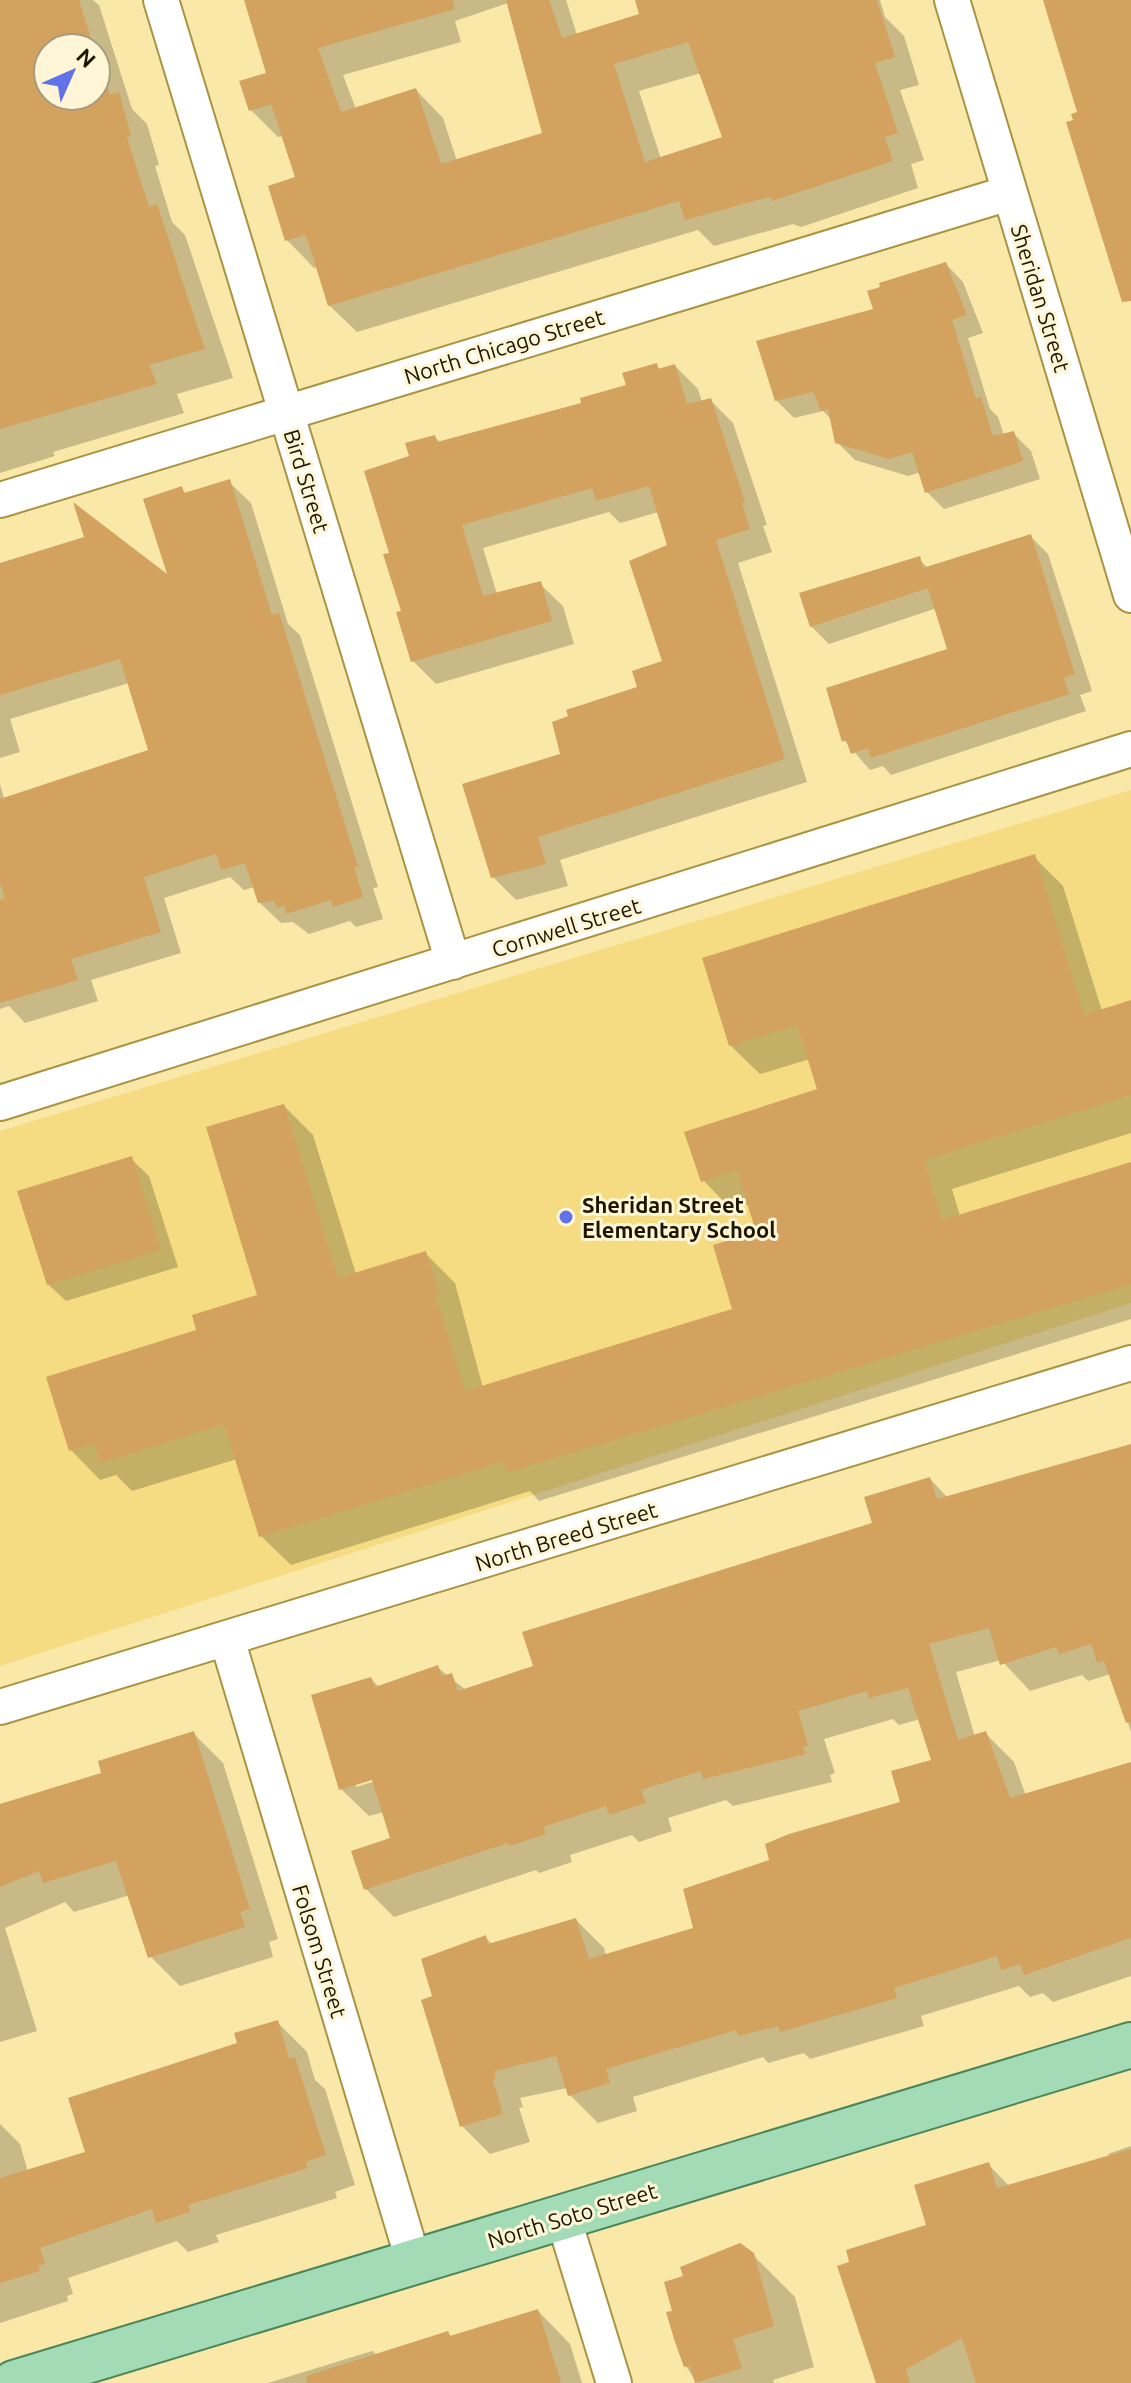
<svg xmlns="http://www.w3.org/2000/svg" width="1131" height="2383" font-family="Ubuntu,sans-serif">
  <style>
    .built { fill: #f5db81 }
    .shadow { fill: #0003; fill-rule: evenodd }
    .building { fill: #d4a25f; fill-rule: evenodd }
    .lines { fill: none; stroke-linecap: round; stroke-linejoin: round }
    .minor-casing { stroke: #aa9443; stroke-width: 38 }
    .primary-casing { stroke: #4c8658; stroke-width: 48 }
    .minor { stroke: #fff; stroke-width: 34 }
    .primary { stroke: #a3dbb7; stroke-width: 44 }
    .poi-dot { fill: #6171e9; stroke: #fff6d7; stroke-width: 3 }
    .labels { text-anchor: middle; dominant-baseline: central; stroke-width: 6; stroke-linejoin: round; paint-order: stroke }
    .street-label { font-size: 22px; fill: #1d1600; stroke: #fff6d7 }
    .poi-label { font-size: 22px; font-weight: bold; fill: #1d1600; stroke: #fff6d7; text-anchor: start }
  </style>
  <rect width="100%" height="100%" fill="#fae8a9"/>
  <path class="built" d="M 1131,790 L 1131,1303 L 0,1666 L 0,1131 Z"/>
  <path class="shadow" d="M 0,0 L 93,0 L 99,5 L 132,109 L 147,124 L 159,165 L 155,166 L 172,222 L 185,235 L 233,378 L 177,394 L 184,413 L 53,452 L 55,456 L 0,473 ZM 48,48 L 96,48 L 96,96 L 48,96 Z
    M 246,0 L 566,0 L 577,35 L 642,15 L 650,0 L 880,0 L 885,17 L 904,36 L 919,85 L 900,90 L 924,160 L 911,164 L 918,188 L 801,227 L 793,224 L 714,246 L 698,230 L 357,332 L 329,305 L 318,266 L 314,268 L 287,240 L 297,179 L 283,136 L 278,137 L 251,110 L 269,74 ZM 508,3 L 544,134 L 457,161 L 443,118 L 416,90 L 356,109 L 343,75 L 461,42 L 455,21 ZM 701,73 L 724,139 L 661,159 L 639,91 Z
    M 946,264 L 963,282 L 983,333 L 968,338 L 990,409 L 998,417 L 1004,435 L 1013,433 L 1031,451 L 1040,479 L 944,509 L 927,492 L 921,472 L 908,476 L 855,460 L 837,442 L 832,420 L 823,411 L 794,418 L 776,400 L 875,310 Z
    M 656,365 L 661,370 L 675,366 L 698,389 L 702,402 L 710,400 L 733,423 L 767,525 L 763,526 L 772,552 L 738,563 L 807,782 L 560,860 L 568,886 L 516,900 L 493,877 L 562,755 L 640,689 L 665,662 L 669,546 L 659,512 L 620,523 L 609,512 L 483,548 L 497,594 L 540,584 L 563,606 L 574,644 L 436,684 L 413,661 L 391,554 L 411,458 L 435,437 L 441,443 L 584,404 L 628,387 Z
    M 229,482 L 251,503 L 288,624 L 300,635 L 378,887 L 373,888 L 383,919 L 356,927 L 350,921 L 309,934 L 293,922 L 281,923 L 259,902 L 254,887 L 244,890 L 230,877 L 164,898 L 181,953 L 91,980 L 98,1001 L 25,1023 L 9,1006 L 0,1009 L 0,784 L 4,798 L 83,776 L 151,751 L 129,683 L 10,719 L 20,752 L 0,758 L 0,565 L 171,580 L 181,489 L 187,494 Z
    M 1031,537 L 1048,554 L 1092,691 L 1080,695 L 1086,711 L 891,775 L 883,766 L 870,770 L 844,740 L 950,650 L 937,608 L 829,644 L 811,626 L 919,559 L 929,569 Z
    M 1034,857 L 1063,886 L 1102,1011 L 1131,1002 L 1131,1133 L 952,1189 L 960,1216 L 1131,1164 L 1131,1319 L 539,1501 L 530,1491 L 291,1565 L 261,1536 L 237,1459 L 132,1491 L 116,1475 L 100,1480 L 71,1450 L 199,1332 L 259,1297 L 284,1106 L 313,1135 L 356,1274 L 425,1253 L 455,1283 L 483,1388 L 735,1311 L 758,1233 L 750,1204 L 732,1210 L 703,1180 L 820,1090 L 810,1059 L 760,1074 L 730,1045 Z
    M 131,1159 L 149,1176 L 178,1267 L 66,1301 L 48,1284 Z
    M 1131,1446 L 1131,1732 L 1111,1674 L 1088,1681 L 1082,1675 L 1030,1691 L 1001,1660 L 956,1672 L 975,1737 L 986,1734 L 1014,1762 L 1026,1796 L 1131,1764 L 1131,1976 L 1053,2002 L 1043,1993 L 1030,1997 L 1019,1986 L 921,2016 L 924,2026 L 810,2059 L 804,2053 L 768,2063 L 763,2057 L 633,2097 L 637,2111 L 598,2123 L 570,2095 L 567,2088 L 520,2098 L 523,2107 L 519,2108 L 530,2142 L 490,2154 L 462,2126 L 435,1997 L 485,1937 L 493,1945 L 576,1920 L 604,1948 L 606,1956 L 696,1929 L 772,1861 L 902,1803 L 934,1762 L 920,1719 L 899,1725 L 893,1719 L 824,1739 L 835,1773 L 830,1775 L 832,1782 L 733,1806 L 726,1800 L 668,1818 L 672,1831 L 639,1842 L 632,1835 L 570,1855 L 572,1862 L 539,1873 L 536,1870 L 394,1917 L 366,1889 L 392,1839 L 384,1812 L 369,1816 L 341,1789 L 371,1679 L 380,1688 L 438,1668 L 466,1690 L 535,1667 L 875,1524 L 930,1479 L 948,1498 ZM 381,1775 L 382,1779 L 356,1787 L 356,1782 Z
    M 193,1733 L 223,1763 L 278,1939 L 269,1942 L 273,1957 L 180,1986 L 150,1956 L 130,1895 L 74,1912 L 65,1902 L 5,1928 L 37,2031 L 0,2042 L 0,1805 L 104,1774 Z
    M 277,2022 L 307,2052 L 315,2080 L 325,2089 L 355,2185 L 335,2192 L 337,2198 L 216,2235 L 219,2242 L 188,2252 L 177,2241 L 68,2278 L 73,2294 L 67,2296 L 68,2301 L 0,2323 L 0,2124 L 20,2144 L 28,2172 L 88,2154 Z
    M 1131,2146 L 1131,2383 L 878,2383 L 929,2226 L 988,2164 L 1010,2187 L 1109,2157 L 1108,2154 Z
    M 753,2255 L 795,2297 L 814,2367 L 773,2380 L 774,2383 L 697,2383 L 686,2366 Z
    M 538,2311 L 570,2344 L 582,2383 L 268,2383 L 372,2351 L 377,2355 L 448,2333 L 452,2337 Z"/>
  <path class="building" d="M 0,0 L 79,0 L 94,48 L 48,48 L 48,96 L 96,96 L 96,53 L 110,95 L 119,92 L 131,136 L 127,137 L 149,207 L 157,204 L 205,349 L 149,365 L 157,384 L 0,429 Z
    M 244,0 L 453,0 L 455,9 L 318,48 L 341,112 L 416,88 L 441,164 L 542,133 L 506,0 L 549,0 L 562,38 L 639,14 L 635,0 L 877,0 L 895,57 L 875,63 L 898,133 L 885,137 L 893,161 L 772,201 L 771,197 L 765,198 L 685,220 L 679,201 L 328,306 L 306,235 L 285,241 L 268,186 L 295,177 L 271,104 L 249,111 L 239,81 L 266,73 ZM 688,42 L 722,137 L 645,162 L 614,64 Z
    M 1043,0 L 1131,0 L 1131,301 L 1122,302 L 1066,122 L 1073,120 L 1071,114 L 1077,112 Z
    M 946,262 L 967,315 L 952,320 L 976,399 L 981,397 L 993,436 L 1014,431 L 1023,461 L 925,493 L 912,452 L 889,459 L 835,443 L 828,409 L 820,411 L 814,392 L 775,401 L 756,341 L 873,309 L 867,291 L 880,287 L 879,283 Z
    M 657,363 L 658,369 L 675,364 L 687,404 L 711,398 L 745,502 L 742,503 L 750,529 L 716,540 L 785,759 L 538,837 L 546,864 L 491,878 L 462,784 L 560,754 L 552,722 L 568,716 L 566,710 L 637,687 L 632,671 L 662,661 L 629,561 L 667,545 L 649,486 L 596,501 L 592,488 L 462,525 L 483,596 L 541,581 L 552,621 L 411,662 L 396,612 L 401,611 L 383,554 L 389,553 L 364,471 L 409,456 L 405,443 L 435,435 L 437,442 L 581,403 L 580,398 L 626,385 L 622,373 Z
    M 230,479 L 272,615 L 279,612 L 358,866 L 354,867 L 363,897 L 333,907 L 331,900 L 286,914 L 284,905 L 277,908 L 274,901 L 258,903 L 245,863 L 221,870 L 216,854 L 144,877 L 161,932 L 71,959 L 78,980 L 0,1003 L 0,900 L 5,898 L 0,883 L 0,799 L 148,750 L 120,659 L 0,695 L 0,563 L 84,537 L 73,502 L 167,574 L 143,499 L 182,486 L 184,493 Z
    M 1031,534 L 1075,674 L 1064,678 L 1069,694 L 871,758 L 868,748 L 851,754 L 846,740 L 842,742 L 826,688 L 947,649 L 928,588 L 810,627 L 799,593 L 920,556 L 923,568 Z
    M 1035,854 L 1084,1015 L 1131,1000 L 1131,1095 L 924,1160 L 942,1220 L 1131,1162 L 1131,1284 L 508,1472 L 504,1461 L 259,1537 L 224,1424 L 100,1463 L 94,1444 L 69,1451 L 46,1377 L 196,1330 L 192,1315 L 257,1295 L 206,1127 L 284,1104 L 338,1278 L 426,1251 L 439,1294 L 435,1295 L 465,1391 L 732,1309 L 713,1245 L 756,1232 L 737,1170 L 701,1182 L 684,1132 L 817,1089 L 797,1025 L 729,1046 L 702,958 Z
    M 132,1156 L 161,1250 L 47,1285 L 17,1191 Z
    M 1131,1444 L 1131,1722 L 1126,1723 L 1104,1661 L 1097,1663 L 1091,1644 L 1059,1654 L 1056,1647 L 1000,1665 L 989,1628 L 929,1644 L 958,1740 L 986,1731 L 1010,1798 L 1131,1762 L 1131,1938 L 1024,1975 L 1020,1964 L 1001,1970 L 997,1956 L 894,1988 L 897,1998 L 780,2032 L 778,2026 L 738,2036 L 736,2030 L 606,2069 L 610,2083 L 568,2096 L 556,2056 L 494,2071 L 496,2079 L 493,2080 L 503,2114 L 460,2127 L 421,2000 L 432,1996 L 421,1959 L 486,1935 L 488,1944 L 576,1918 L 589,1959 L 693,1928 L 683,1889 L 769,1860 L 765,1844 L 789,1834 L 900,1802 L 891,1771 L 931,1760 L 908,1688 L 869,1698 L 867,1691 L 798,1711 L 808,1745 L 803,1747 L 806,1754 L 703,1779 L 701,1771 L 641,1790 L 646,1803 L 609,1815 L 606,1806 L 543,1827 L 546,1834 L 509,1846 L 508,1843 L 364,1890 L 351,1851 L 390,1838 L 372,1780 L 339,1790 L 311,1695 L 371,1677 L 375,1687 L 438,1665 L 442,1676 L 452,1673 L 458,1691 L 533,1666 L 522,1632 L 872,1523 L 864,1497 L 930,1477 L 937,1499 Z
    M 194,1731 L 250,1909 L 240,1912 L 245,1927 L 148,1958 L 116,1861 L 43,1883 L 39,1871 L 0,1887 L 0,1804 L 101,1773 L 98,1761 Z
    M 278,2020 L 289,2058 L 295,2057 L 326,2155 L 306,2162 L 308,2168 L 188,2205 L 190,2212 L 156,2223 L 152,2209 L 40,2248 L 45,2264 L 38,2266 L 40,2271 L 0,2283 L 0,2178 L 85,2152 L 68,2098 L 237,2043 L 234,2033 Z
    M 1131,2149 L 1131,2383 L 976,2383 L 962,2338 L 906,2369 L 910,2383 L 876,2383 L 837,2266 L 849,2262 L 846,2250 L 926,2225 L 914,2185 L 989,2162 L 997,2188 Z
    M 740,2243 L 754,2253 L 774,2326 L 733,2339 L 742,2368 L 695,2383 L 690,2366 L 684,2367 L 675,2342 L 666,2312 L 672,2311 L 664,2282 L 683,2276 L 680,2267 Z
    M 538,2309 L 561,2383 L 307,2383 L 306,2376 L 448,2331 L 450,2336 Z"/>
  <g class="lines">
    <g class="minor-casing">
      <path id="minor" d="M 161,0 L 453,962
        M 952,0 L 1131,595
        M 0,500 L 1009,193
        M 0,1103 L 1131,749
        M 227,1639 L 414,2263
        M 0,1707 L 1131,1363
        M 563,2217 L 614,2383"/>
    </g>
    <g class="primary-casing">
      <path id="primary" d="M 14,2383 L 1131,2045"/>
    </g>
    <use href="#minor" class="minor"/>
    <use href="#primary" class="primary"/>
  </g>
  <circle class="poi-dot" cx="566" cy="1217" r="8"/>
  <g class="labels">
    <g class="street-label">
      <text transform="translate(1041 298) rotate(73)">Sheridan Street</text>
      <text transform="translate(504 346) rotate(-17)">North Chicago Street</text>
      <text transform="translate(307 481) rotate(73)">Bird Street</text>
      <text transform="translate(566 927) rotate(-17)">Cornwell Street</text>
      <text transform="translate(566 1536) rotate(-17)">North Breed Street</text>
      <text transform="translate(320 1951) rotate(73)">Folsom Street</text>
      <text transform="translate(572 2215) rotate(-17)">North Soto Street</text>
    </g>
    <g class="poi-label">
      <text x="582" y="1204">Sheridan Street<tspan x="582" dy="25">Elementary School</tspan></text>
    </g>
  </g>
  <g transform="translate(72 72) rotate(45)"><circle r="38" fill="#fff6d7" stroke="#a59c81" stroke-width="2"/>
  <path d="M0-6L14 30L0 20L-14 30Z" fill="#6171e9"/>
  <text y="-12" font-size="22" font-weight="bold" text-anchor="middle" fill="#1d1600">N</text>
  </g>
</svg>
